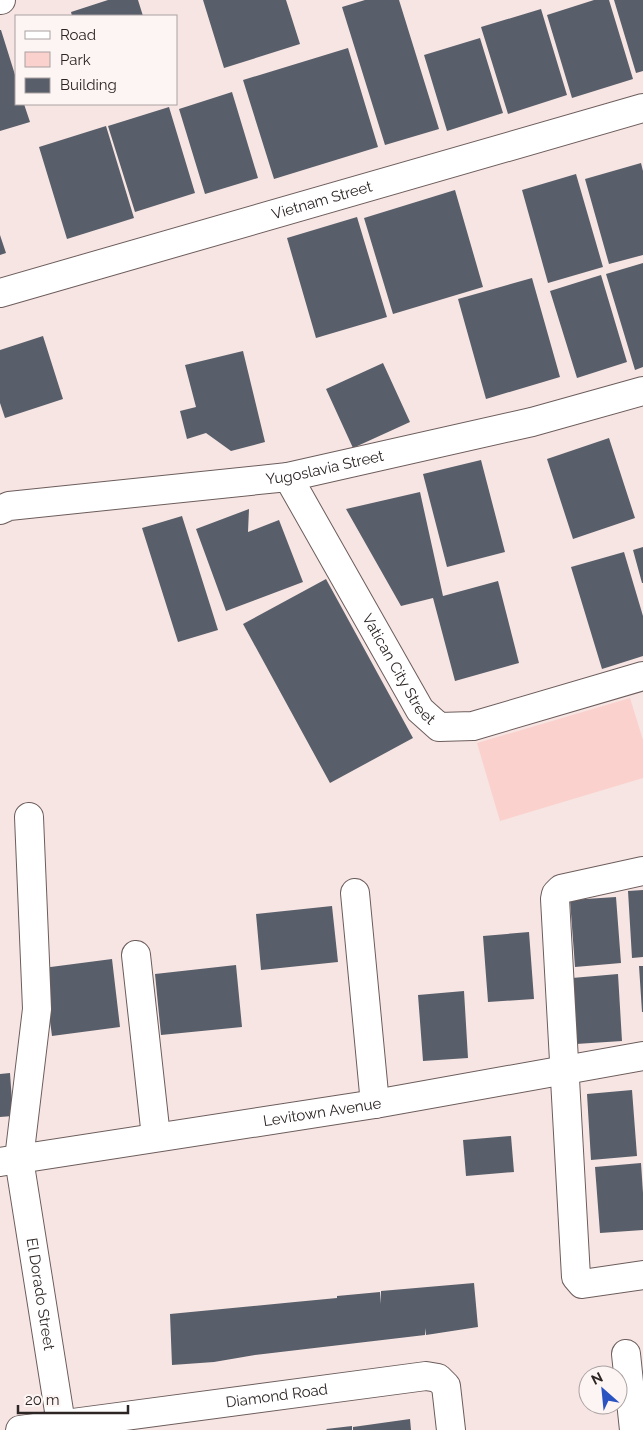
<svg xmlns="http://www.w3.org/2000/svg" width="643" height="1430" font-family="Raleway,sans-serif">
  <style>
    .green { fill: #fad1cc }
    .building { fill: #595f6a }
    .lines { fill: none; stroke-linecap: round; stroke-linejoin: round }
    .minor-casing { stroke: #6c5d5c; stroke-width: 30 }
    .minor { stroke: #fff; stroke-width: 28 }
    .labels { text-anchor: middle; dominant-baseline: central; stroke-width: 5; stroke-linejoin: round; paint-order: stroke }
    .street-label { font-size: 15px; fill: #2c2524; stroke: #fdf5f4 }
  </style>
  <rect width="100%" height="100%" fill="#f7e5e3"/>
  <path class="green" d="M 630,698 L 643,740 L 643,778 L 500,821 L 477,743 Z"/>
  <path class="building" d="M 108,0 L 138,0 L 143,16 L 72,16 L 71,12 Z
    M 203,0 L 286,0 L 300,44 L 224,68 Z
    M 365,0 L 399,0 L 439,129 L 385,145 L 342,7 Z
    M 594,0 L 609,0 L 633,79 L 572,98 L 547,15 Z
    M 614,0 L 643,0 L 643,71 L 636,73 Z
    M 541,9 L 567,95 L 508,114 L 481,27 Z
    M 0,30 L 1,30 L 16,78 L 16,104 L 24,104 L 30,122 L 0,131 Z
    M 480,38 L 503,113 L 447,131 L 424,55 Z
    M 348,48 L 378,147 L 274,179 L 243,80 Z
    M 232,92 L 258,178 L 205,194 L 179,109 Z
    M 169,107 L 195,193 L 135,212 L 108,126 Z
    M 106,126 L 134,218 L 67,239 L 39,147 Z
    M 641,163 L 643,171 L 643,255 L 609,264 L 585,179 Z
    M 576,174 L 603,267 L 548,283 L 522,190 Z
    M 455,190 L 483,287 L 393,314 L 364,218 Z
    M 357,217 L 387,317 L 316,338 L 287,238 Z
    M 0,235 L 6,253 L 0,255 Z
    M 643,263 L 643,367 L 635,370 L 606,274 Z
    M 601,275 L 627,362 L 577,378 L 550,291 Z
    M 532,278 L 560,377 L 486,399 L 458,299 Z
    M 43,336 L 63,399 L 5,418 L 0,403 L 0,350 Z
    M 243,351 L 265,442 L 231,451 L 206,433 L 187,439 L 180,411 L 196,407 L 185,365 Z
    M 383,363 L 410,422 L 353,448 L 326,389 Z
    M 609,438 L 635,518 L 573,539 L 547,459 Z
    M 481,460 L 505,552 L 447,567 L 423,474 Z
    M 420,492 L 443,596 L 498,581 L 519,663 L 455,681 L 433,598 L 401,606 L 346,509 Z
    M 249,509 L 248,532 L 279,520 L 303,582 L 226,611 L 196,529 Z
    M 182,516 L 218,630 L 178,642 L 142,528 Z
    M 643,547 L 643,583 L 642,583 L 633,550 Z
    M 624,552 L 643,616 L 643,656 L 602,669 L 571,567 Z
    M 326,579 L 413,738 L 330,783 L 243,624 Z
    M 643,890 L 643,957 L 632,958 L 628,891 Z
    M 616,897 L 621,963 L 575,967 L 570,900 Z
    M 332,906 L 338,962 L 261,970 L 256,914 Z
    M 529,932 L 534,999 L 488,1002 L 483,936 Z
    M 112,959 L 120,1027 L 52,1036 L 43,968 Z
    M 236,965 L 242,1027 L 161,1035 L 155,974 Z
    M 639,966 L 643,966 L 643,1012 L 642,1012 Z
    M 618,974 L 622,1041 L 576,1044 L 572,978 Z
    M 464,991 L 468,1058 L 423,1061 L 418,995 Z
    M 10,1073 L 13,1116 L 0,1117 L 0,1074 Z
    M 632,1090 L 637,1156 L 591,1160 L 587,1094 Z
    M 511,1136 L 514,1172 L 466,1176 L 463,1140 Z
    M 641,1163 L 643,1193 L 643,1230 L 600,1233 L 595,1167 Z
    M 474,1283 L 478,1327 L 426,1335 L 425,1328 L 425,1335 L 255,1355 L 214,1362 L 172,1365 L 170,1314 L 295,1302 L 337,1298 L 337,1296 L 380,1292 L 381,1304 L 381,1291 Z
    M 410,1419 L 411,1430 L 353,1430 L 353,1427 Z
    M 352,1426 L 352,1430 L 327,1430 L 326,1429 Z"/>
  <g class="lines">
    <g class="minor-casing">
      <g id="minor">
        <path d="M 0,0 L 1,0"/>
        <path id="s1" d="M 0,293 L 643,108"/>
        <path id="s2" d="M 288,477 L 420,710 L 439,727 L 473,726 L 643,676"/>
        <path id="s3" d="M 0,510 L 9,506 L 288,477 L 532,422 L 643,391"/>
        <path id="s4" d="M 29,817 L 37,1009 L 19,1159 L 62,1430"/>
        <path d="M 643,871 L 561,889 L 556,894 L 555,899 L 576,1277 L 582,1284 L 643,1275"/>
        <path d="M 355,893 L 375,1104"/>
        <path d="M 136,955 L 156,1137"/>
        <path id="s5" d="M 0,1162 L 375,1104 L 643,1056"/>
        <path d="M 626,1354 L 634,1430"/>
        <path id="s6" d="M 20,1430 L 426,1376 L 438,1378 L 446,1386 L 451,1430"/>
      </g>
    </g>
    <use href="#minor" class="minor"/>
  </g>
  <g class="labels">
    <g class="street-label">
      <text stroke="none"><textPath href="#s1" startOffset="335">Vietnam Street</textPath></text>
      <text stroke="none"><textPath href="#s3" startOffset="328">Yugoslavia Street</textPath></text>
      <text stroke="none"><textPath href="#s2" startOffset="222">Vatican City Street</textPath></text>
      <text stroke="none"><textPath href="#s5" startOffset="326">Levitown Avenue</textPath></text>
      <text stroke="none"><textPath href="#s4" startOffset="480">El Dorado Street</textPath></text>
      <text stroke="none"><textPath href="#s6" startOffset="259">Diamond Road</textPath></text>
    </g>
  </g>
  <rect x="15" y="15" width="162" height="90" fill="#fdf5f4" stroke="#a9a2a1"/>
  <rect x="25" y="31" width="25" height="8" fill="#ffffff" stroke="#a9a2a1"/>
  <text x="60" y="40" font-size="15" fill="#2c2524">Road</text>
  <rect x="25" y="52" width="25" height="15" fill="#fad1cc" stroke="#a9a2a1"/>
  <text x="60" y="65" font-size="15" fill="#2c2524">Park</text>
  <rect x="25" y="78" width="25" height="15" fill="#595f6a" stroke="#a9a2a1"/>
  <text x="60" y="90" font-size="15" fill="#2c2524">Building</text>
  <g transform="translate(603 1390) rotate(333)"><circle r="24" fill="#fdf5f4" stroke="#a9a2a1"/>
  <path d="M0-4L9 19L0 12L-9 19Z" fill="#2a53c2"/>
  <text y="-8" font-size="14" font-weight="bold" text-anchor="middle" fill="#2c2524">N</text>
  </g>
  <path d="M18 1405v8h110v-8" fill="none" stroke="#2c2524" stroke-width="2.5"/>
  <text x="25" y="1405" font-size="15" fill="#2c2524" stroke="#fdf5f4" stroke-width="4" paint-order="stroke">20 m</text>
</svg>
